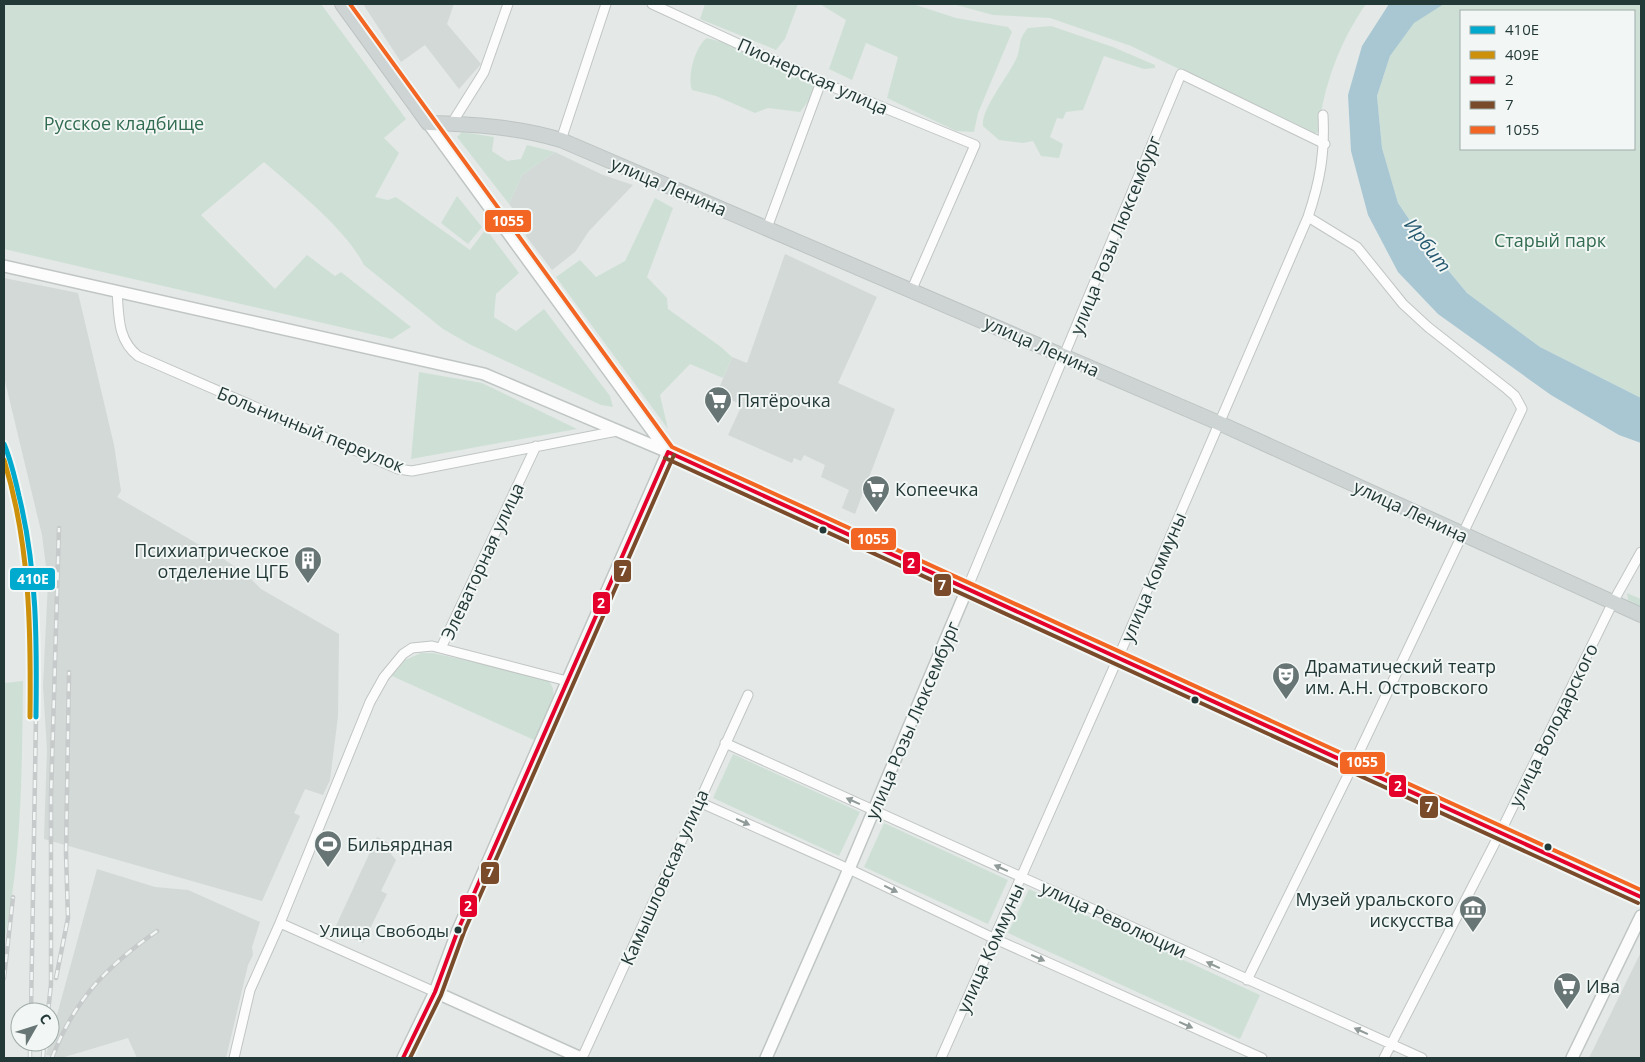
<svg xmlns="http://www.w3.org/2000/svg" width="1645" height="1062" font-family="'Open Sans',sans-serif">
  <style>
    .built { fill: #d2d9d7 }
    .green { fill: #cee0d6; fill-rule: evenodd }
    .water { fill: #a8c7d3 }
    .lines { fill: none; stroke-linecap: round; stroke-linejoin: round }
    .street-casing { stroke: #c1c5c4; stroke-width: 11 }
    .secondary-casing { stroke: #c0c6c4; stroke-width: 14 }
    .primary-casing { stroke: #bdc4c3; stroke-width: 16 }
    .street { stroke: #fbfcfb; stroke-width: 9 }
    .secondary { stroke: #fbfcfb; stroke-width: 11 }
    .primary { stroke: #ced4d3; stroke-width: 14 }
    .rail-casing { stroke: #c7caca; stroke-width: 4.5 }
    .rail { stroke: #f2f7f5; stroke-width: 2.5; stroke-dasharray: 8; stroke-linecap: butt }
    .bus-1-casing { stroke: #f2f7f5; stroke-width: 8 }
    .bus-2-casing { stroke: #f2f7f5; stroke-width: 8 }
    .bus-3-casing { stroke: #f2f7f5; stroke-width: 8 }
    .bus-1 { stroke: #e4002b; stroke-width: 4 }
    .bus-2 { stroke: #7a4b2a; stroke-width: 4 }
    .bus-3 { stroke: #f26522; stroke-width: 4 }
    .rail-1-casing { stroke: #f2f7f5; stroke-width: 9 }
    .rail-2-casing { stroke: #f2f7f5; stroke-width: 9 }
    .rail-1 { stroke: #00a9ce; stroke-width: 5 }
    .rail-2 { stroke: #cd900b; stroke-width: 5 }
    .oneway { fill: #8f9a99 }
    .bus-dot { fill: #233937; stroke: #f2f7f5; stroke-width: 2 }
    .labels { text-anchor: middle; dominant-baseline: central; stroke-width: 4; stroke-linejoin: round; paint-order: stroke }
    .bus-label { font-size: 17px; fill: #233937; stroke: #f2f7f5; text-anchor: end }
    .street-label { font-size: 18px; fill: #233937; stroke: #f2f7f5 }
    .park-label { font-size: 18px; fill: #326c50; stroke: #f2f7f5 }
    .poi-label { font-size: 18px; fill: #233937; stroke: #f2f7f5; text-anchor: start }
    .water-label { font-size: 19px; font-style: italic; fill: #24586f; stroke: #f2f7f5 }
    .line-badge { stroke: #f2f7f5; stroke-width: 2 }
    .badge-label { font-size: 14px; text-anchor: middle; font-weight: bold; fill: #fff }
  </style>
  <rect width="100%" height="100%" fill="#e4e8e7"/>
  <path class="built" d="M 363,4 L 454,4 L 447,24 L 481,64 L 459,89 L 425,45 L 401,62 Z
    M 555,152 L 603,175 L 633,185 L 589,231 L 575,252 L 552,270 L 526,236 L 525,224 L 509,204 L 522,175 Z
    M 785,254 L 877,297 L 838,383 L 895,409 L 855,514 L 842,508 L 849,490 L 821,477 L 825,465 L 804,455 L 801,461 L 794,458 L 792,463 L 728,435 L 742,405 L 717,393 L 732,357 L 747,363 Z
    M 4,278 L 78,293 L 114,445 L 121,491 L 117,497 L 222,558 L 247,575 L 261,589 L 339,634 L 338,716 L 330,780 L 323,795 L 305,789 L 294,813 L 300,816 L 262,901 L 44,839 L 47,750 L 43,686 L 48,582 L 42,535 L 4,377 Z
    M 377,837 L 395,846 L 391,854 L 396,860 L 381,891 L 387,894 L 363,943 L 334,930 Z
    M 97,869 L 155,887 L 188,890 L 260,922 L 252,947 L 253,955 L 248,965 L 226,1058 L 137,1058 L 128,1038 L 61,1058 L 46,1055 Z
    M 1641,952 L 1641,1058 L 1589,1058 Z"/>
  <path class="green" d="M 4,4 L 321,4 L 406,119 L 384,138 L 399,153 L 375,197 L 388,200 L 396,197 L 470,250 L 486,229 L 519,273 L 496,294 L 494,317 L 516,331 L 544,309 L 610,396 L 613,407 L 601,405 L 469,344 L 443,329 L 364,265 C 346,229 295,189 264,162 L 201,215 L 275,289 L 307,255 L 335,276 L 341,272 L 411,327 L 392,339 L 4,249 Z
    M 705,4 L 798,4 L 785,39 L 776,50 L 700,19 Z
    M 820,4 L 913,4 L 956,18 L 1008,27 L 1012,32 L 978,113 L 974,132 L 956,131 L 887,98 L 898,57 L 866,43 L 852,80 L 829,69 L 846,20 Z
    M 953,4 L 1366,4 C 1339,43 1324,85 1318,132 L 1314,134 L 1131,46 L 1050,18 L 993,15 Z
    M 1444,4 L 1641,4 L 1641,398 L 1540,347 L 1467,293 L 1424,240 L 1398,203 L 1382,148 L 1377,96 L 1390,56 L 1414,22 ZM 1461,11 L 1634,11 L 1634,149 L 1461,149 Z
    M 1051,26 L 1113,47 L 1155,65 L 1155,68 L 1144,69 L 1104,56 L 1083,110 L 1066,112 L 1063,119 L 1057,118 L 1050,137 L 1063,144 L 1059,158 L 1041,156 L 1033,141 L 1023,143 L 999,140 L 983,126 C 981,108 1009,76 1017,57 C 1022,43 1017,41 1028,28 Z
    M 707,38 L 726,43 L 809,80 L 814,86 L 813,95 L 800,112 L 768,108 L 755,113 L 716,96 L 692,90 C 687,77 695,46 707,38 Z
    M 462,132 L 494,137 L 492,151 L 507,161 L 521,159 L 527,145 L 555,152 L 522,175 L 509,204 L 457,137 Z
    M 457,196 L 482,227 L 468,244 L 441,223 Z
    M 655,198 L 673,208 L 647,277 L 667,298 L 668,309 L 721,347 L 732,357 L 723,378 L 690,364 L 660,395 L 668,429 L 556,277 L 580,260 L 596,277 L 625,261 Z
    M 419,372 L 482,383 L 577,429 L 411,459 Z
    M 1627,593 L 1641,599 L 1641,607 L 1628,600 Z
    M 421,653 L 433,653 L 545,678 C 566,693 543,722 534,740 L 392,676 L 405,660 Z
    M 23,681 C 22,769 22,856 4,942 L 4,683 Z
    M 733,754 L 860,812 L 839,856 L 713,798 Z
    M 884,823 L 1008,880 L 988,924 L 864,867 Z
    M 1029,889 L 1260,995 L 1240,1039 L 1008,933 Z"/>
  <path class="water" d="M 1389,4 L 1444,4 L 1414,23 L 1390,56 L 1377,96 L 1382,148 L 1398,203 L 1424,241 L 1467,293 L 1540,347 L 1641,398 L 1641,443 L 1619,435 L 1551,395 L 1438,314 L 1398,272 L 1368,215 L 1351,151 L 1348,95 L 1362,46 Z"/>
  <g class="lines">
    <g class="street-casing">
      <path id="street" d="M 652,4 L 821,82 L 975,145 L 912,289
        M 452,123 L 484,72 L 508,4
        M 561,140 L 606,4
        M 767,228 L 821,82
        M 117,291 C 119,316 117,339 138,356 L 398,469 L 412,471 L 617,431
        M 967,589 L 1181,74 L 1325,144
        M 441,648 L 536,446
        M 725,743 L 1422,1058
        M 699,802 L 849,869 L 993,938 L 1262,1058
        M 280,923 L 435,992
        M 1247,980 L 1353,765 L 1522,409 L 1515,396 L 1507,389 L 1428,327 L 1403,304 L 1357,247 L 1308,217
        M 234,1058 L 250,990 L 280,923 L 370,702 L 384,677 L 403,654 L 412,648 L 432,646 L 567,681
        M 582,1058 L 748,695
        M 941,1058 L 1118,658 L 1308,217 C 1320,181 1325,154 1323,115
        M 1384,1058 L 1500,833 L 1613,602 L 1641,552"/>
    </g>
    <g class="secondary-casing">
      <path id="secondary" d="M 428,123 L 667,451
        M 4,266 L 484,374 L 668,452 L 1641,897
        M 435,992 L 581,1058
        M 403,1058 L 435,992 L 458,930 L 668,452
        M 766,1058 L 849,869 L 967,589
        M 1572,1058 L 1641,916"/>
    </g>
    <g class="primary-casing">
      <path id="primary" d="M 342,4 L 428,123 C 473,124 518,127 561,140 L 1219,423 L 1641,615"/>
    </g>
    <use href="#street" class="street"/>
    <use href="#secondary" class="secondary"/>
    <use href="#primary" class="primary"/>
    <g class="rail-casing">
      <path id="rail" d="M 4,978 L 13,897
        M 56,978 L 68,918 L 66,853 L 69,672
        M 31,1012 L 36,717
        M 48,1012 L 51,984 L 51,796 L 59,528
        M 30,1058 L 30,1042
        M 43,1058 L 44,1042
        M 52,1058 C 74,1000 107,966 157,931"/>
    </g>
    <use href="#rail" class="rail"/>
    <g class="bus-1-casing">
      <path id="bus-1" d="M 668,452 L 1641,897
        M 403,1058 L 435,992 L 458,930 L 668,452"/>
    </g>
    <g class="bus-2-casing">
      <path id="bus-2" d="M 665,458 L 1638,903
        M 410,1058 L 441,995 L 464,932 L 674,455"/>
    </g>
    <g class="bus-3-casing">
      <path id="bus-3" d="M 350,4 L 672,447 L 1641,890"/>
    </g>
    <use href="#bus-1" class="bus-1"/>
    <use href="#bus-2" class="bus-2"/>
    <use href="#bus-3" class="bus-3"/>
    <g class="rail-1-casing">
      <path id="rail-1" d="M 4,444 C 11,460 15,478 19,496 C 37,569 37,642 36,717"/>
    </g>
    <g class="rail-2-casing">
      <path id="rail-2" d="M 4,460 C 30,544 31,630 30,717"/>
    </g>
    <use href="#rail-1" class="rail-1"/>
    <use href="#rail-2" class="rail-2"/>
  </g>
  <defs><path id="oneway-solid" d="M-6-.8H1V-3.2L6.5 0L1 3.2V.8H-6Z" transform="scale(1.25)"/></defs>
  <g class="oneway">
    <use href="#oneway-solid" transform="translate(853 801) rotate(-156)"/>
    <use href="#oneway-solid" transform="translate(743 822) rotate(24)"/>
    <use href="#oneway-solid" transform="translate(1001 868) rotate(-156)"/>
    <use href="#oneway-solid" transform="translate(891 889) rotate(26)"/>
    <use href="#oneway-solid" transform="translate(1038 958) rotate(24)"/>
    <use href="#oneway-solid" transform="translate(1213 965) rotate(-155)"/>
    <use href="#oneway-solid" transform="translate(1186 1025) rotate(24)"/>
    <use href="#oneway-solid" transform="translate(1361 1031) rotate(-156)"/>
  </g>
  <defs>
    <g id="supermarket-pin" transform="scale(1.4375)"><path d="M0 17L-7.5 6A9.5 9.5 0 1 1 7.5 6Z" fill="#677675" stroke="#f2f7f5"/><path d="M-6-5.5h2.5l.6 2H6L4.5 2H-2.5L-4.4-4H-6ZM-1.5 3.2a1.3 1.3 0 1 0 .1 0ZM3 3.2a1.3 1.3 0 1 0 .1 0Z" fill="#fff"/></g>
    <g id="building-pin" transform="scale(1.4375)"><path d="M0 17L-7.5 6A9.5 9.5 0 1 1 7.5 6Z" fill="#677675" stroke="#f2f7f5"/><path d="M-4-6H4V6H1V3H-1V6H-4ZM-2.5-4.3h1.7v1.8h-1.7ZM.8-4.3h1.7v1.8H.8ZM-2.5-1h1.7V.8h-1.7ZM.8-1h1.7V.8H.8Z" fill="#fff"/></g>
    <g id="theatre-pin" transform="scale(1.4375)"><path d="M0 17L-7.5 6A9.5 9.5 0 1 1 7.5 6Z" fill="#677675" stroke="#f2f7f5"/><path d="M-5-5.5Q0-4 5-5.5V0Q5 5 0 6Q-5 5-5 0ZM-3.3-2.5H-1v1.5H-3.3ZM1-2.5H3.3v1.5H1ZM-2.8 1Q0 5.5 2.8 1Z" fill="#fff"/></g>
    <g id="stadium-pin" transform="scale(1.4375)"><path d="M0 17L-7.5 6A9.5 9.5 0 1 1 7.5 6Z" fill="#677675" stroke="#f2f7f5"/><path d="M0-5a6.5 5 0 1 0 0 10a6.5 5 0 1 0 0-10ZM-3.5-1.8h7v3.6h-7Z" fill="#fff"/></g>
    <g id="museum-pin" transform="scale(1.4375)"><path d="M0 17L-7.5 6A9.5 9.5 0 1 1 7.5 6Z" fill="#677675" stroke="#f2f7f5"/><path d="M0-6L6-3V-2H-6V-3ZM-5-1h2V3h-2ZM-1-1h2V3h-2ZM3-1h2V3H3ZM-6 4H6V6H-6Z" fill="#fff"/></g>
  </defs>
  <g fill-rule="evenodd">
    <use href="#supermarket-pin" x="718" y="400"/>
    <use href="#supermarket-pin" x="876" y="489"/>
    <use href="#building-pin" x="308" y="560"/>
    <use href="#theatre-pin" x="1286" y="676"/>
    <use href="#stadium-pin" x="328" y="844"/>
    <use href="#museum-pin" x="1473" y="909"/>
    <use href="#supermarket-pin" x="1567" y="986"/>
  </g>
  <g class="bus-dot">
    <circle cx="823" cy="530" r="4.5"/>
    <circle cx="1195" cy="700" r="4.5"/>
    <circle cx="1548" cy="847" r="4.5"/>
    <circle cx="458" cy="930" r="4.5"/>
  </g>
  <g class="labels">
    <g class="bus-label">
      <text x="449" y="930">Улица Свободы</text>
    </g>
    <g class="street-label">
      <text transform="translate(813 76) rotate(24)">Пионерская улица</text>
      <text transform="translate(669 186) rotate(23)">улица Ленина</text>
      <text transform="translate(1115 235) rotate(-68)">улица Розы Люксембург</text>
      <text transform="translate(1042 346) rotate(24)">улица Ленина</text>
      <text transform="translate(311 429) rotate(22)">Больничный переулок</text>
      <text transform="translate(1411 511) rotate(25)">улица Ленина</text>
      <text transform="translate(482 561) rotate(-65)">Элеваторная улица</text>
      <text transform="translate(1153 577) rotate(-67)">улица Коммуны</text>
      <text transform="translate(912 720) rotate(-67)">улица Розы Люксембург</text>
      <text transform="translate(1553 725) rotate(-64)">улица Володарского</text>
      <text transform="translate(664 877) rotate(-66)">Камышловская улица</text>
      <text transform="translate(1114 919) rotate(25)">улица Революции</text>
      <text transform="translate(990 948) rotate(-66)">улица Коммуны</text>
    </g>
    <g class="park-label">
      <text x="124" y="123">Русское кладбище</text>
      <text x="1550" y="240">Старый парк</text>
    </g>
    <g class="poi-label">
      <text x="737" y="400">Пятёрочка</text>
      <text x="895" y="489">Копеечка</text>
      <text x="289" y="550" text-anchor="end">Психиатрическое<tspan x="289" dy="21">отделение ЦГБ</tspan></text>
      <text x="1305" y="666">Драматический театр<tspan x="1305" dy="21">им. А.Н. Островского</tspan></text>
      <text x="347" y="844">Бильярдная</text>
      <text x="1454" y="899" text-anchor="end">Музей уральского<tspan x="1454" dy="21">искусства</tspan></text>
      <text x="1586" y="986">Ива</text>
    </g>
    <g class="water-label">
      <text transform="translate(1428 245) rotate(52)">Ирбит</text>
    </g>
  </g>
  <g class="line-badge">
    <rect x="484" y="209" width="48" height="24" rx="5" fill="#f26522"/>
    <rect x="850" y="527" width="47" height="24" rx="5" fill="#f26522"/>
    <rect x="902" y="551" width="19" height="24" rx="5" fill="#e4002b"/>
    <rect x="613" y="559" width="19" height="24" rx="5" fill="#7a4b2a"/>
    <rect x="9" y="567" width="47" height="24" rx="5" fill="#00a9ce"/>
    <rect x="933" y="573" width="19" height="24" rx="5" fill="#7a4b2a"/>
    <rect x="592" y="591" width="19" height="24" rx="5" fill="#e4002b"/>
    <rect x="1339" y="751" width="47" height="24" rx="5" fill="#f26522"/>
    <rect x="1388" y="774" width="19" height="24" rx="5" fill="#e4002b"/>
    <rect x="1419" y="795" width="20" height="24" rx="5" fill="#7a4b2a"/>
    <rect x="480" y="861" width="20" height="24" rx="5" fill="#7a4b2a"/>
    <rect x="459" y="894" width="19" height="24" rx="5" fill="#e4002b"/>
  </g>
  <g class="badge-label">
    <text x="508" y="226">1055</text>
    <text x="873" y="544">1055</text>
    <text x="911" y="568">2</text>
    <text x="623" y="576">7</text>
    <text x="33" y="584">410E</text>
    <text x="942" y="590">7</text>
    <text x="601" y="608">2</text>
    <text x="1362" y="767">1055</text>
    <text x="1398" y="791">2</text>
    <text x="1429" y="812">7</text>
    <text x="490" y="877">7</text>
    <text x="468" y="911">2</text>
  </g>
  <rect width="1645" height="1062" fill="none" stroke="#233937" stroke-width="10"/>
  <rect x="1460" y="10" width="175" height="140" fill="#f2f7f5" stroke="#9faba9"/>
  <rect x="1470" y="26" width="25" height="8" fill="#00a9ce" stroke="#9faba9"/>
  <text x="1505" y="35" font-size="15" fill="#233937">410E</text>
  <rect x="1470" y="51" width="25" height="8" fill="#cd900b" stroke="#9faba9"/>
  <text x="1505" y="60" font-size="15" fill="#233937">409E</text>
  <rect x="1470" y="76" width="25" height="8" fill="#e4002b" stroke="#9faba9"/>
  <text x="1505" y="85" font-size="15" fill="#233937">2</text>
  <rect x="1470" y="101" width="25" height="8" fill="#7a4b2a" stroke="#9faba9"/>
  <text x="1505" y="110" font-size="15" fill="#233937">7</text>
  <rect x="1470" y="126" width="25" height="8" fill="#f26522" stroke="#9faba9"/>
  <text x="1505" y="135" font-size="15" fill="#233937">1055</text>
  <g transform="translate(35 1027) rotate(51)"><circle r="24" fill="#f2f7f5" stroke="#9faba9"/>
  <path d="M0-4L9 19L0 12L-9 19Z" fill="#677675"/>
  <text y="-8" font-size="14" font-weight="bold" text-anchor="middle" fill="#233937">С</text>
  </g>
</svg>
